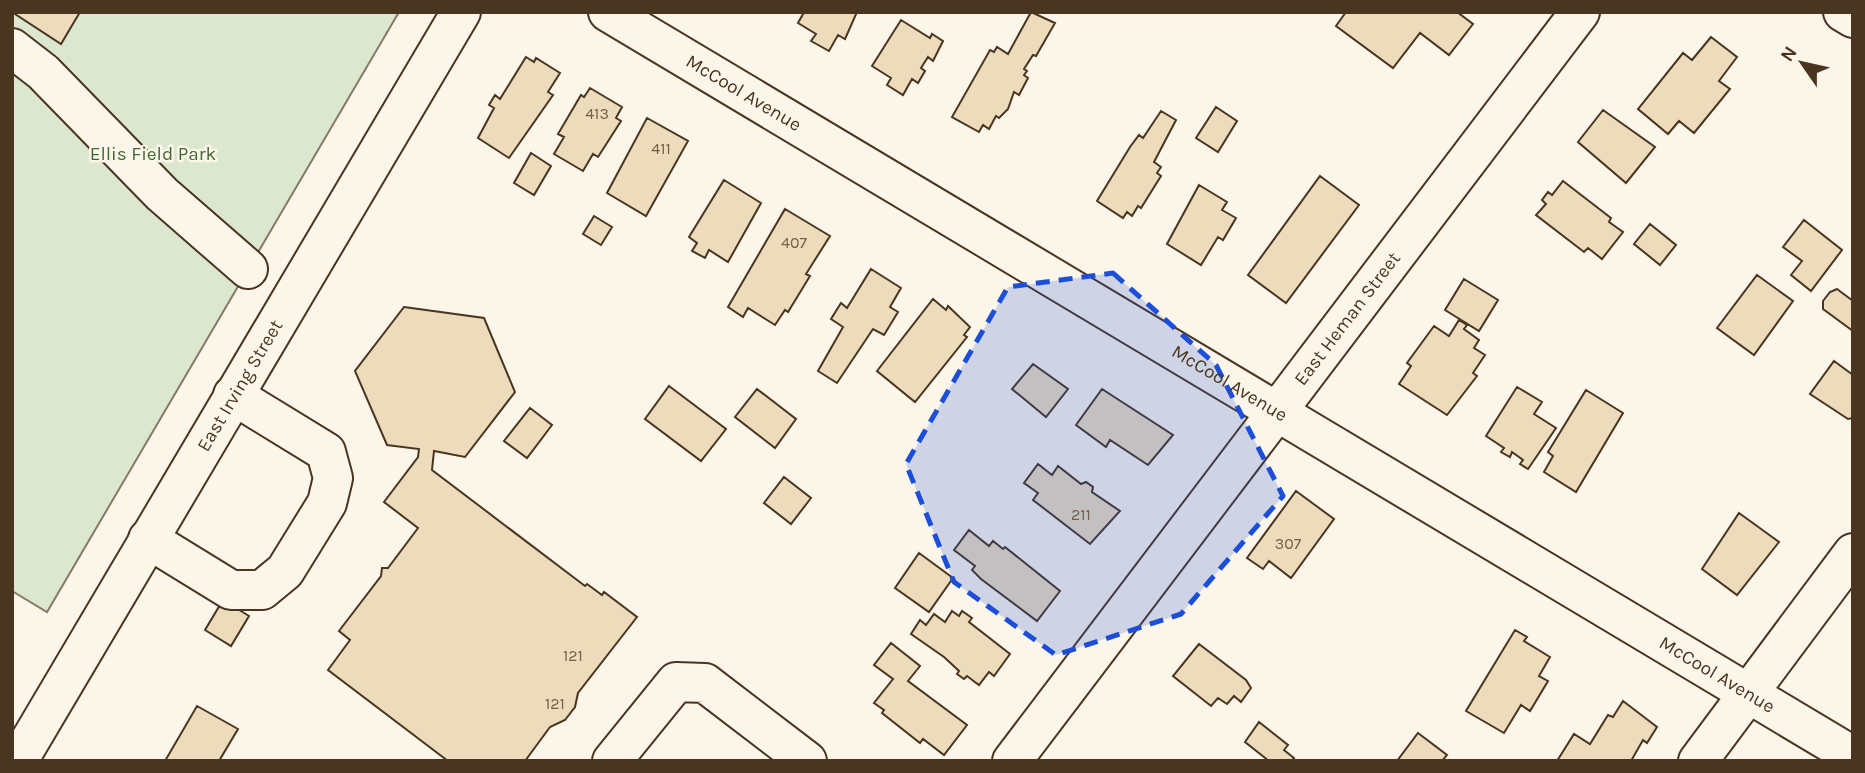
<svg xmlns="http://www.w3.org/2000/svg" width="1865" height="773" font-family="Karla,sans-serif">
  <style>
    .green { fill: #dce7d0; stroke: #887966; stroke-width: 2 }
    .building { fill: #ecdcbc; stroke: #4a3520; stroke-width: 2 }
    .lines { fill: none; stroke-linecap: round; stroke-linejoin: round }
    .minor-casing { stroke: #4a3520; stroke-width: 42 }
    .minor { stroke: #fbf6e9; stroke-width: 38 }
    .marked { fill: #1d4ed8; fill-opacity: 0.2; stroke: #1d4ed8; stroke-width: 5; stroke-dasharray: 14 9; stroke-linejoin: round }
    .labels { text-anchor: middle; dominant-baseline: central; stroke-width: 5; stroke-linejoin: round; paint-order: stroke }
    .number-label { font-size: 16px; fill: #725f47 }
    .street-label { font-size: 19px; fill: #4a3520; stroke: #fbf6e9 }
    .park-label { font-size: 19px; fill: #436837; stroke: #fbf6e9 }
  </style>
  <rect width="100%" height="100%" fill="#fbf6e9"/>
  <path class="green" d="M 12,12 L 399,12 L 47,612 L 12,591 Z"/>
  <path class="building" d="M 12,12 L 80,12 L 61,44 Z
    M 800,12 L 857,12 L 845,39 L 838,35 L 829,51 L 811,41 L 816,34 L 798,23 L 803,14 Z
    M 1031,12 L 1055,23 L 1036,56 L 1033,55 L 1024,69 L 1027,71 L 1024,75 L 1028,78 L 1019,95 L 1014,92 L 1008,109 L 999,118 L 996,116 L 989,129 L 983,125 L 979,132 L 952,117 L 990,50 L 994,52 L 997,47 L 1008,54 Z
    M 1346,12 L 1457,12 L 1473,24 L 1449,55 L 1420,33 L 1393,68 L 1336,26 Z
    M 901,20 L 930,38 L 932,34 L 943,41 L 933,61 L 928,57 L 921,68 L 925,71 L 918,83 L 912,79 L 903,95 L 887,85 L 891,78 L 872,66 Z
    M 1711,37 L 1737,57 L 1719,81 L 1730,89 L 1694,133 L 1679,121 L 1668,134 L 1638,109 L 1683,53 L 1692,60 Z
    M 526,57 L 534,62 L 536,58 L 560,73 L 548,92 L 553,95 L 509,158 L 478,138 L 494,108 L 489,105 L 495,95 L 500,99 Z
    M 590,88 L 622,107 L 616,118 L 621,121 L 598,157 L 593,154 L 583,171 L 554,154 L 564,137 L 558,134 L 581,95 L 584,97 Z
    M 1216,107 L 1237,121 L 1218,152 L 1196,138 Z
    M 1603,110 L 1655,147 L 1626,183 L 1578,142 Z
    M 1161,111 L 1176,120 L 1154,162 L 1161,167 L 1157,173 L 1161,176 L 1141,208 L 1138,206 L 1132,216 L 1127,212 L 1123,218 L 1097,201 L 1130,147 L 1139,135 L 1143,138 Z
    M 647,118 L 688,141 L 646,216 L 607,193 Z
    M 531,153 L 551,166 L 534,195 L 514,183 Z
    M 1320,176 L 1359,205 L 1286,303 L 1248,275 Z
    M 724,180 L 761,203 L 728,262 L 709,250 L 705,258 L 692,251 L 697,243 L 689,237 Z
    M 1563,181 L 1611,218 L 1609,222 L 1623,232 L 1602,259 L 1588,248 L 1584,252 L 1536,215 L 1546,204 L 1542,200 L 1548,192 L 1552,195 Z
    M 1199,185 L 1227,202 L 1222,210 L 1236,218 L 1223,240 L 1218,237 L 1201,265 L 1167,244 Z
    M 785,209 L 830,236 L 806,274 L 810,276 L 788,312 L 785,310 L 775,325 L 748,308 L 743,317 L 728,307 Z
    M 594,216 L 612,227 L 601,245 L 583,234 Z
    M 1804,220 L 1842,250 L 1811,291 L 1791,275 L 1802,261 L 1783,247 Z
    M 1650,224 L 1676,245 L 1660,265 L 1634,244 Z
    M 871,269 L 901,288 L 890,307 L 898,312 L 884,335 L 873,329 L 837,383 L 818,371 L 843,327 L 831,319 L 841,303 L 847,308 Z
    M 1757,275 L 1793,301 L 1754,355 L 1717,328 Z
    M 1464,279 L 1498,300 L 1479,331 L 1445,310 Z
    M 1837,289 L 1853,301 L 1853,331 L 1823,309 L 1823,301 L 1830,292 Z
    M 933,299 L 946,310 L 948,306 L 970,327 L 964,335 L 967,337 L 915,402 L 877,371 Z
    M 404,307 L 484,318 L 515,392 L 465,457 L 434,451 L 432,470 L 585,586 L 587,584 L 602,595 L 604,592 L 637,617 L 578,693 L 575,707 L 565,720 L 550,727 L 525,761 L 448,761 L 328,670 L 350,640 L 339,631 L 381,576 L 382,568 L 388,568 L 418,528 L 384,502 L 418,457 L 419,449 L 387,445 L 355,371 Z
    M 1459,320 L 1467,325 L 1464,329 L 1479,340 L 1474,348 L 1485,355 L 1473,373 L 1477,376 L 1447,415 L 1399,384 L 1411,366 L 1407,363 L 1434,326 L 1449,336 Z
    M 1834,361 L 1853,375 L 1853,418 L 1848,419 L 1810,394 Z
    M 1033,364 L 1068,389 L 1046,417 L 1012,389 Z
    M 669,386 L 726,429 L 701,461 L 645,419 Z
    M 1517,387 L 1542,402 L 1534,414 L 1556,428 L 1528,469 L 1520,464 L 1523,460 L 1512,452 L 1510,457 L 1501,452 L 1504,448 L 1486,436 Z
    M 757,389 L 796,419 L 775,448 L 735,417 Z
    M 1102,389 L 1173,435 L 1148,465 L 1110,440 L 1106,447 L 1076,425 Z
    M 1586,390 L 1623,413 L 1576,492 L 1544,472 L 1553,456 L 1548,452 Z
    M 530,408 L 552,425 L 527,458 L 504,441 Z
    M 1038,464 L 1052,475 L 1058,466 L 1081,484 L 1086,482 L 1093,487 L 1092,492 L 1120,511 L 1090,544 L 1033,500 L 1038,493 L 1024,483 Z
    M 784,477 L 811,498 L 791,524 L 764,503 Z
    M 1296,491 L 1334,519 L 1291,578 L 1269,561 L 1263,569 L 1247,558 Z
    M 1739,513 L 1779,542 L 1737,595 L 1702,569 Z
    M 969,530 L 989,546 L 993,541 L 1003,549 L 1005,547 L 1060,591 L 1037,621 L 981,579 L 972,570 L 975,566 L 954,550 Z
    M 919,553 L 953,578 L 929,612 L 895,588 Z
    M 223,600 L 249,616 L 231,646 L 205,630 Z
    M 952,611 L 959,616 L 962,611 L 972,618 L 969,622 L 1010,654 L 994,676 L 989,672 L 979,685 L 967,676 L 964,679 L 957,674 L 959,671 L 944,657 L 911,634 L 920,620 L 926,625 L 934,614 L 945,622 Z
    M 1515,630 L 1527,637 L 1524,641 L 1550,657 L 1539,676 L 1548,681 L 1530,711 L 1521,705 L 1504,733 L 1466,711 Z
    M 891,643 L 920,666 L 908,681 L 967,725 L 944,755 L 923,739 L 920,743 L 882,713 L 884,710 L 874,703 L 893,679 L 874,665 Z
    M 1199,644 L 1246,680 L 1251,688 L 1241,702 L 1234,696 L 1227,704 L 1218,698 L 1211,706 L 1173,676 Z
    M 1623,701 L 1657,727 L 1647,743 L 1643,740 L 1631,761 L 1557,761 L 1574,734 L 1590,744 L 1608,715 L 1613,717 Z
    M 197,706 L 238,729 L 219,761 L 165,761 Z
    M 1259,722 L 1288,745 L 1284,750 L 1294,758 L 1291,761 L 1269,761 L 1245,742 Z
    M 1418,733 L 1447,755 L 1442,761 L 1397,761 Z"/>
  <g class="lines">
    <g class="minor-casing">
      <g id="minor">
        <path id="s1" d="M 608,12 L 1853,756"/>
        <path d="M 1843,12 L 1853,18"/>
        <path d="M 12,48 L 43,72 L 162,194 L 248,269"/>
        <path d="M 148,539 L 231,590 L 262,590 L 285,571 L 327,503 L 333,478 L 326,452 L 233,395"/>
        <path id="s2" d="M 18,761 L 461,12"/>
        <path d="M 612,761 L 676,682 L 705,683 L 807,761"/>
        <path id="s3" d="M 1012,761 L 1580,12"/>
        <path d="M 1698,761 L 1853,553"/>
      </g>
    </g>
    <use href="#minor" class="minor"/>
  </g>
  <path class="marked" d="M 1113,273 L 1216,365 L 1283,496 L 1181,614 L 1056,655 L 954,582 L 906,464 L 1008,287 Z"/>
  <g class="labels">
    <g class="number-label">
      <text x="597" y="113">413</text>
      <text x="661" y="148">411</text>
      <text x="794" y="242">407</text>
      <text x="1081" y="514">211</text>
      <text x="1288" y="543">307</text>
      <text x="573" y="655">121</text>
      <text x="555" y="703">121</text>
    </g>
    <g class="street-label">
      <text stroke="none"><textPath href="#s1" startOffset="158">McCool Avenue</textPath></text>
      <text stroke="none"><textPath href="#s3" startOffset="555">East Heman Street</textPath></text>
      <text stroke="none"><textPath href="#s1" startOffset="724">McCool Avenue</textPath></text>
      <text stroke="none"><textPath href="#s2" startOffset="436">East Irving Street</textPath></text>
      <text stroke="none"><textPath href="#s1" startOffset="1292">McCool Avenue</textPath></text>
    </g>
    <g class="park-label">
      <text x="153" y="154">Ellis Field Park</text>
    </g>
  </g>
  <rect width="1865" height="773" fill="none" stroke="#4a3520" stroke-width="28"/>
  <g transform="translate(1802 63) rotate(304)" stroke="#fbf6e9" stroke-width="5" paint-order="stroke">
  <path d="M0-5L12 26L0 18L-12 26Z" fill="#4a3520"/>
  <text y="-10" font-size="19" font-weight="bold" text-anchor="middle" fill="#4a3520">N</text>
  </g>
</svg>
